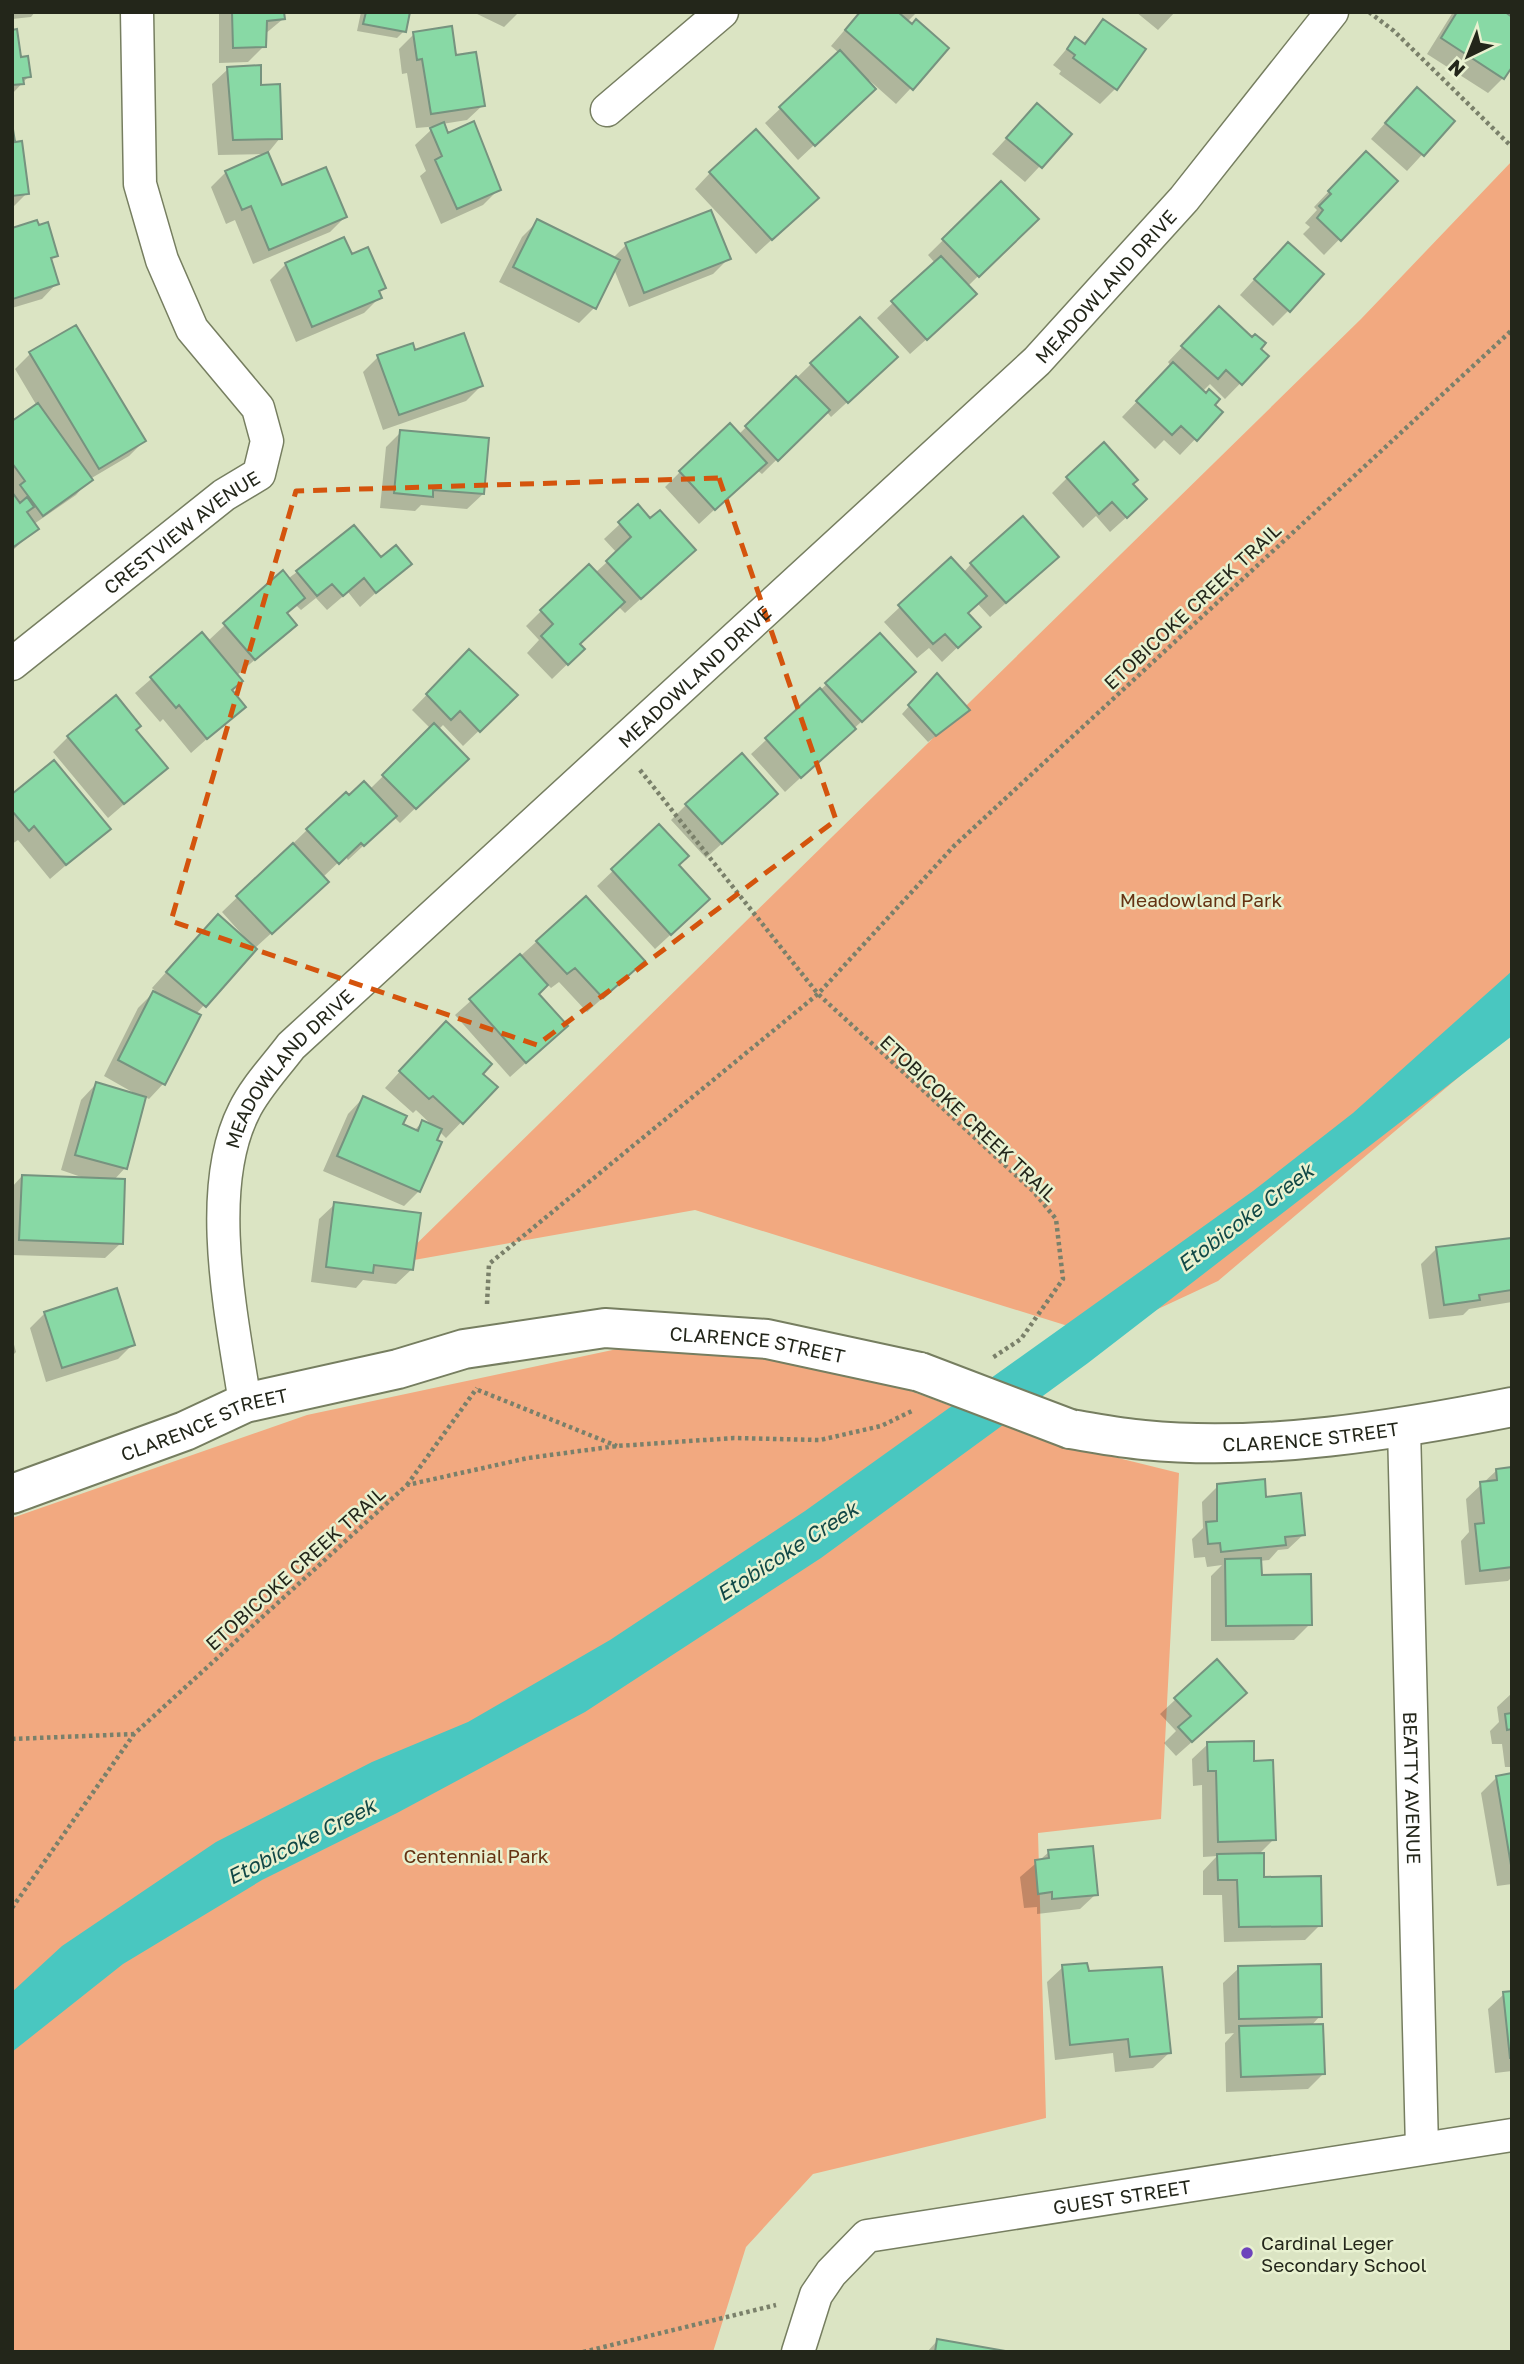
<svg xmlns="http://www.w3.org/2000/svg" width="1524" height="2364" font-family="'Golos Text',sans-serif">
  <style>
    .green { fill: #f2a980 }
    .water { fill: #49c7c0 }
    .shadow { fill: #0003 }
    .building { fill: #88d9a5; stroke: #76937f; stroke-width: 2 }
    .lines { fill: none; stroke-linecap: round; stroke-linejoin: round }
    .minor-casing { stroke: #767e60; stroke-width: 35 }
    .tertiary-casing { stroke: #767e60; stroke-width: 42 }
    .path { stroke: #7a806a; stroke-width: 4.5; stroke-dasharray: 3.5 3.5; stroke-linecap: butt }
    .minor { stroke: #fff; stroke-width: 32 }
    .tertiary { stroke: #fff; stroke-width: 38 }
    .tertiary-bridge-casing { stroke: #767e60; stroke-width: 42; stroke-linecap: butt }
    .tertiary-bridge { stroke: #fff; stroke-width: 38 }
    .marked { fill: none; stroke: #d4540d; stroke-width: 5; stroke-dasharray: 14 9; stroke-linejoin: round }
    .poi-dot { fill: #6d43bc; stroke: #e8f1d0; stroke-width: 2.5 }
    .labels { text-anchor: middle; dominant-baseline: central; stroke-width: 5; stroke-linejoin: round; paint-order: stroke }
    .street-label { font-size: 19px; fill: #23261a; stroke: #e8f1d0 }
    .park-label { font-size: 19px; fill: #653313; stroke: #e8f1d0 }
    .poi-label { font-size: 19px; fill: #23261a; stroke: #e8f1d0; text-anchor: start }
    .water-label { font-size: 21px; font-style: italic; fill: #114846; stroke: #e8f1d0 }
  </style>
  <rect width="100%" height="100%" fill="#dbe4c3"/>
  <path class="green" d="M 1512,161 L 1512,1032 L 1218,1281 L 1100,1336 L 695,1210 L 397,1263 L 1361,319 Z
    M 650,1342 L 841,1365 L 1037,1438 L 1179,1473 L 1161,1819 L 1038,1833 L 1046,2118 L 813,2174 L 746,2247 L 713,2352 L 12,2352 L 12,1518 L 307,1415 Z"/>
  <path class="water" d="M 1512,971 L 1512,1036 L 1088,1363 L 821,1558 L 585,1712 L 397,1813 L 262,1880 L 123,1964 L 12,2052 L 12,1992 L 62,1946 L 216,1842 L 372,1762 L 468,1722 L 610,1640 L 805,1511 L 1253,1191 L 1353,1113 Z"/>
  <path class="shadow" d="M 12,12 L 35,12 L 31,17 L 12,19 Z
    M 219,12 L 282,12 L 283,19 L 265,34 L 264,46 L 248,62 L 219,63 Z
    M 361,12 L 408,12 L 404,31 L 397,38 L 357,31 Z
    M 473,12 L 519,12 L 504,27 Z
    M 860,12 L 917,12 L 907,22 L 911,88 L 896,104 L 869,80 L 858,104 L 798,160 L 765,123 L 839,53 L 831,46 Z
    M 1136,12 L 1175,12 L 1158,30 Z
    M 1453,12 L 1502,12 L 1503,78 L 1488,93 L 1427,54 Z
    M 1103,21 L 1115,89 L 1100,104 L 1059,74 L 1061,71 L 1053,65 L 1075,39 L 1082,45 Z
    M 12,31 L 19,59 L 29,76 L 12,94 Z
    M 414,34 L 455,57 L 483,105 L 467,120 L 442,124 L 447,135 L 499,189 L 483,205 L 441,224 L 420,176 L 426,171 L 415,145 L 431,130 L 440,126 L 416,128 L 407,73 L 402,74 L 399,49 Z
    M 228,69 L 260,87 L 280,138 L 267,154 L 218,155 L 212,84 Z
    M 1402,104 L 1453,121 L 1407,171 L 1371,139 Z
    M 1037,105 L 1070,134 L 1025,182 L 992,154 Z
    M 12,130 L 27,193 L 12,208 Z
    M 1350,169 L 1396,181 L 1324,255 L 1303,234 L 1310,227 L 1305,223 L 1317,210 L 1314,207 Z
    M 226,172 L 281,187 L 345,217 L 330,232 L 253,264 L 235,220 L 226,224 L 211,187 Z
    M 710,173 L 801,213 L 756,254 L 695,189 Z
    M 1001,183 L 1036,219 L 967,287 L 959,310 L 910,354 L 877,318 L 935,263 L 928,255 Z
    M 538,221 L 612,259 L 626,245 L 728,259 L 713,274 L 629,307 L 614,269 L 594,308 L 579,323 L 499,282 L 522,237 Z
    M 12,230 L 56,255 L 50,261 L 57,283 L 42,299 L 12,308 Z
    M 351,256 L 384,288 L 378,294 L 379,298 L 364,313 L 296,342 L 270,280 L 286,264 Z
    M 1273,259 L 1289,310 L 1273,326 L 1240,295 Z
    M 1204,324 L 1258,349 L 1266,357 L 1225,399 L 1210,384 L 1202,392 L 1221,412 L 1180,455 L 1164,440 L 1155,449 L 1122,417 L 1171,366 L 1168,362 Z
    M 414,352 L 481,386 L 466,401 L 383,430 L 363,372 L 378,357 Z
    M 30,354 L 144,441 L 129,456 L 90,479 L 76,495 L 34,524 L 37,528 L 12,551 L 12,423 L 37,406 L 15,369 Z
    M 811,364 L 880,372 L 831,417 L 826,411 L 762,474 L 757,470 L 699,524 L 665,487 L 680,472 L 738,435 Z
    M 401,432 L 483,494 L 467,509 L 421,505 L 415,511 L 380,508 L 386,447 Z
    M 1067,478 L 1131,484 L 1130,514 L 1110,532 L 1096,516 L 1083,528 L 1052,493 Z
    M 638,507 L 678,565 L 625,613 L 618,606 L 578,644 L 583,649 L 552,679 L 527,653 L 539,640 L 526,626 L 541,611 L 595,573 L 617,553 L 604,539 Z
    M 951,559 L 963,573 L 971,564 L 1042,572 L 990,617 L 977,603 L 966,614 L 963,642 L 942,662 L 929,648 L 917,658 L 884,622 Z
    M 381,560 L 409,563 L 360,607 L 348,592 L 327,610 L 316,598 L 301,610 L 296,605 L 286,614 L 295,625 L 236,676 L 231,691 L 244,706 L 191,753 L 163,719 L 160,722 L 135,693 L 202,635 L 208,641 L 225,625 L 297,572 Z
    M 880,635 L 899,687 L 785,792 L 751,754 Z
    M 469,651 L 516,695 L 463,746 L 443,725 L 438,730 L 466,759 L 400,823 L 394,817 L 348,860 L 345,856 L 322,878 L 311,897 L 255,948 L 196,1014 L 164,1083 L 149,1099 L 145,1097 L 125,1168 L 114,1180 L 121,1243 L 105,1258 L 12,1255 L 12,1187 L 22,1176 L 87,1179 L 61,1170 L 81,1100 L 96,1084 L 141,1097 L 104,1076 L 138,1008 L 155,991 L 152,988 L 202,932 L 247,940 L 222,912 L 307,830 L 349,797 L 370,789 L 431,729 L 412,710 Z
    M 930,683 L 961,717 L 928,742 L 902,714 Z
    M 134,730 L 166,768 L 108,818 L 53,752 L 68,737 Z
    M 12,796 L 108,829 L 50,879 L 18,840 L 12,844 Z
    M 686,805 L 760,809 L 706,858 L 671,820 Z
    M 659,827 L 677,866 L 693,914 L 655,949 L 597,886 Z
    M 585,898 L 627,976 L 587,1012 L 559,982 L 551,988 L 547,984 L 537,994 L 550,1041 L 510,1077 L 455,1015 Z
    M 430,1038 L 495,1087 L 446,1138 L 439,1131 L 419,1191 L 404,1206 L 323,1171 L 348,1114 L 363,1098 L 414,1131 L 422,1122 L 434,1127 L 416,1110 L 413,1113 L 385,1088 Z
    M 335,1204 L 412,1269 L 396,1284 L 363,1280 L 356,1288 L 311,1282 L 319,1219 Z
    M 1512,1240 L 1512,1302 L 1469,1309 L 1463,1315 L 1429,1319 L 1421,1264 L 1436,1249 Z
    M 45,1313 L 133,1344 L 118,1359 L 46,1382 L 30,1328 Z
    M 12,1337 L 16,1352 L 12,1356 Z
    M 1512,1468 L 1512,1577 L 1508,1581 L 1465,1585 L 1461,1541 L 1469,1532 L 1466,1499 L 1497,1470 Z
    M 1218,1486 L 1265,1498 L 1304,1534 L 1288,1549 L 1278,1550 L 1269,1560 L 1259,1561 L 1260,1577 L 1310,1624 L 1294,1640 L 1211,1641 L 1211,1576 L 1222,1565 L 1207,1567 L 1205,1557 L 1194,1558 L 1192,1539 L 1203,1528 L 1202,1502 Z
    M 1512,1686 L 1512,1767 L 1505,1767 L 1502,1744 L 1492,1744 L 1490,1731 L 1499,1722 L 1497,1707 L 1511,1694 Z
    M 1176,1699 L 1230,1708 L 1176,1756 L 1164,1743 L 1176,1731 L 1160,1714 Z
    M 1208,1744 L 1252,1763 L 1274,1839 L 1258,1855 L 1263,1879 L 1320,1925 L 1305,1940 L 1224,1942 L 1222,1895 L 1203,1895 L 1203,1871 L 1217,1856 L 1203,1857 L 1202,1785 L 1193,1786 L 1192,1759 Z
    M 1512,1775 L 1512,1884 L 1497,1886 L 1481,1793 L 1497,1777 Z
    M 1049,1852 L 1096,1894 L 1080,1909 L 1037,1914 L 1037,1907 L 1024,1908 L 1020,1877 Z
    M 1063,1967 L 1087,1973 L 1169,2053 L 1153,2068 L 1115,2072 L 1113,2053 L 1055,2060 L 1047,1982 Z
    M 1239,1968 L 1320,2016 L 1311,2026 L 1323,2074 L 1308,2089 L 1226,2092 L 1225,2043 L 1234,2033 L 1225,2034 L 1223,1983 Z
    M 1512,1993 L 1512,2071 L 1495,2073 L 1488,2009 L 1504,1994 Z
    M 937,2341 L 1001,2352 L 927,2352 Z"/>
  <path class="building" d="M 232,12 L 284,12 L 285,19 L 267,21 L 266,47 L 233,48 Z
    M 366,12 L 410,12 L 406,32 L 363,24 Z
    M 860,12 L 898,12 L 912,24 L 916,19 L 949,48 L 913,90 L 845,30 Z
    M 1457,12 L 1505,12 L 1512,17 L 1512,67 L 1504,79 L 1441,38 Z
    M 1103,19 L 1146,49 L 1117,90 L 1073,58 L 1075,55 L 1067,49 L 1075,37 L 1085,44 Z
    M 452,26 L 456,55 L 476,52 L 485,106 L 431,114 L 422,59 L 417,60 L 413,32 Z
    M 17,29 L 21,57 L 28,56 L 31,77 L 23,78 L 24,84 L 12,85 L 12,30 Z
    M 840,50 L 876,89 L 815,146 L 779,107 Z
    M 261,65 L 261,85 L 280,84 L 282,139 L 233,140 L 227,67 Z
    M 1417,87 L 1455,121 L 1424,156 L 1385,123 Z
    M 1037,103 L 1072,134 L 1042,168 L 1006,138 Z
    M 474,121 L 501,190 L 457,209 L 435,160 L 442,156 L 430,128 L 444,122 L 448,133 Z
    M 12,123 L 15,142 L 22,141 L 29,194 L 12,196 Z
    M 756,129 L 819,198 L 772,240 L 709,172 Z
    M 1366,151 L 1398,181 L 1341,241 L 1317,218 L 1323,210 L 1319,206 L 1331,194 L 1328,191 Z
    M 268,152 L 282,185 L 326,167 L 347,217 L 269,250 L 251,206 L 242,210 L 225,171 Z
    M 1001,181 L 1039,219 L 979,277 L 942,239 Z
    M 711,210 L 731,259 L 644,293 L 625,243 Z
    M 537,219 L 620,260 L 596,309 L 513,267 Z
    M 37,220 L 39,225 L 48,222 L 58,256 L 51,258 L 59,284 L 13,299 L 12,228 Z
    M 344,237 L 352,254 L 368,247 L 386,288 L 379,291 L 382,298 L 312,327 L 285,263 Z
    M 1288,242 L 1324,274 L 1290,312 L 1254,279 Z
    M 941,256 L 977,294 L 927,340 L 891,301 Z
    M 1219,306 L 1252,337 L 1255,334 L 1266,343 L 1261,349 L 1269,356 L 1242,385 L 1226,370 L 1218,379 L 1181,346 Z
    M 860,317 L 898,357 L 848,403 L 810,363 Z
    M 76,325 L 146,441 L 99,469 L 29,352 Z
    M 464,333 L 483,386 L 399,415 L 377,355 L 413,343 L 415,350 Z
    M 1173,362 L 1206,393 L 1209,389 L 1220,399 L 1215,405 L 1223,412 L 1197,441 L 1181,426 L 1172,435 L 1136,401 Z
    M 796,376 L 830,410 L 778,461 L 745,426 Z
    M 38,403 L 93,480 L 43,516 L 20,485 L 25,481 L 12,463 L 12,421 Z
    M 730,423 L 767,463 L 715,510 L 679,471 Z
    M 400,430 L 489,438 L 484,494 L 433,490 L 433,497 L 394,493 Z
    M 1104,442 L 1138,480 L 1133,484 L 1147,499 L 1127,518 L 1112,502 L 1099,514 L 1066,477 Z
    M 12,492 L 20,503 L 27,497 L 34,507 L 27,512 L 39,529 L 12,548 Z
    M 638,504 L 650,518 L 660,510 L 696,550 L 641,599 L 606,561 L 631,537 L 618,522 Z
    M 1023,516 L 1059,557 L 1006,603 L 970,563 Z
    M 354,525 L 381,557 L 396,545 L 412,564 L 376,593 L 364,578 L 343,596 L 332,584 L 317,596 L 296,571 Z
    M 951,557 L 987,596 L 968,613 L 981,627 L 958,648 L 945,634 L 933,644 L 898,605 Z
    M 589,564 L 625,602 L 580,644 L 585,649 L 568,665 L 541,636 L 553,624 L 540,610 Z
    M 283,570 L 305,598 L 287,613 L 297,625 L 255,660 L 223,623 Z
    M 202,632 L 243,681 L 232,690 L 246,707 L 207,739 L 179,705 L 176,708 L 150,677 Z
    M 880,633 L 916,672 L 862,722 L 825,683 Z
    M 469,649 L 518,695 L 480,732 L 460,711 L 451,720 L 426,694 Z
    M 937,673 L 970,710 L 936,736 L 908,705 Z
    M 820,688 L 856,729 L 801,778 L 765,738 Z
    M 116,695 L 141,726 L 136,730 L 168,768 L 124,804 L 67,736 Z
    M 434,723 L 469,759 L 416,809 L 382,775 Z
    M 742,753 L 778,794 L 722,844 L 685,804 Z
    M 54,760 L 111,829 L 66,865 L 34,826 L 29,831 L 12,811 L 12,794 Z
    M 364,781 L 397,816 L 364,846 L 361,843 L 339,864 L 306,829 L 346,792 L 349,795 Z
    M 659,824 L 689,856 L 679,865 L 710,899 L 671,935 L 611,869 Z
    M 293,843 L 329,882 L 272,934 L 236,896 Z
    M 586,896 L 645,961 L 603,998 L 575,968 L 567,974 L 536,941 Z
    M 218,914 L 257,949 L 206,1007 L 166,972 Z
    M 520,954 L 548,985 L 539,994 L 568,1026 L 526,1063 L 469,999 Z
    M 153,991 L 201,1015 L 165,1085 L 118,1060 Z
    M 446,1021 L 492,1064 L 483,1074 L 498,1087 L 463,1124 L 433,1096 L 429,1099 L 399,1071 Z
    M 96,1082 L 146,1097 L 127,1169 L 75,1155 Z
    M 363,1096 L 407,1116 L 403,1124 L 418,1131 L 422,1120 L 442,1129 L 437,1140 L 442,1142 L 420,1192 L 337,1156 Z
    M 22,1175 L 125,1179 L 123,1244 L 19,1240 Z
    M 334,1202 L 421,1213 L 413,1270 L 374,1265 L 373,1273 L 326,1267 Z
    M 1512,1238 L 1512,1290 L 1479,1295 L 1480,1300 L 1444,1305 L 1436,1247 Z
    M 117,1288 L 135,1345 L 62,1368 L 44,1312 Z
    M 1512,1467 L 1512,1567 L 1480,1571 L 1475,1524 L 1484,1523 L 1480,1482 L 1497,1480 L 1496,1469 Z
    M 1265,1479 L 1266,1497 L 1301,1493 L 1305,1535 L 1285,1537 L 1286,1545 L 1221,1552 L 1220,1543 L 1208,1544 L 1206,1522 L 1217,1521 L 1217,1484 Z
    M 1261,1558 L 1262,1575 L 1311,1574 L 1312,1625 L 1226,1626 L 1225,1559 Z
    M 1217,1659 L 1247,1693 L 1192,1742 L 1178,1727 L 1191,1716 L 1174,1698 Z
    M 1512,1713 L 1512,1729 L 1507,1730 L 1505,1714 Z
    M 1254,1741 L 1254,1761 L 1273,1760 L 1276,1840 L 1218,1842 L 1216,1771 L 1208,1771 L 1207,1742 Z
    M 1512,1773 L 1512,1871 L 1496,1776 Z
    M 1093,1846 L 1098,1895 L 1052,1899 L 1052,1892 L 1038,1894 L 1035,1860 L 1049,1858 L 1048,1850 Z
    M 1264,1853 L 1264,1877 L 1321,1876 L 1322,1926 L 1239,1927 L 1237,1880 L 1218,1880 L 1217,1854 Z
    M 1087,1963 L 1089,1971 L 1162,1967 L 1171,2053 L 1130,2057 L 1128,2039 L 1070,2045 L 1062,1965 Z
    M 1321,1964 L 1322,2017 L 1239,2019 L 1238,1966 Z
    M 1512,1991 L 1512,2058 L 1510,2058 L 1503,1992 Z
    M 1323,2024 L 1325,2074 L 1241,2077 L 1239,2026 Z
    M 937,2339 L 1011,2352 L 935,2352 Z"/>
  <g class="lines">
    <g class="minor-casing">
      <g id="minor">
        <path d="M 607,110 L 722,12"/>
        <path id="s1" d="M 12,664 L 224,495 L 259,474 L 267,441 L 258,408 L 192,329 L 162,260 L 140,184 L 137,12"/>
        <path id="s2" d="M 245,1403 C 232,1318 204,1190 244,1111 C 255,1088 276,1066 291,1046 L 1037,361 L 1184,199 L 1332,12"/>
        <path id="s3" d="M 1404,1428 L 1422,2148"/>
        <path id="s4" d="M 798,2352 L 816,2295 L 831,2273 L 867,2236 L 1512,2135"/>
      </g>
    </g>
    <g class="tertiary-casing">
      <g id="tertiary">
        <path id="s5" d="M 1070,1429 C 1095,1433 1120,1438 1144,1440 C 1263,1452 1396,1430 1512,1407"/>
        <path id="s6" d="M 12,1494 L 185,1431 L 245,1403 L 398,1369 L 464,1349 L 605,1328 L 767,1339 L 920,1372"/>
      </g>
    </g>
    <path class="path" d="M 1369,12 L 1394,31 L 1512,147
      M 640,770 L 818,994 L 1033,1191 L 1056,1219 L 1063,1279 L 1021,1339 L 992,1358
      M 487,1304 L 489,1264 L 818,994 L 954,846 L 1512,330
      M 478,1390 L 617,1446
      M 407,1485 L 477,1388
      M 12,1739 L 134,1734
      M 12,1908 L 134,1734 L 407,1485 L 528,1458 L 617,1446 L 734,1438 L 820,1440 L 881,1426 L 912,1411
      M 583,2352 L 776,2305"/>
    <use href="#minor" class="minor"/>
    <use href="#tertiary" class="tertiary"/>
    <g class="tertiary-bridge-casing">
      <path id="tertiary-bridge" d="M 920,1372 L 1070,1429"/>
    </g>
    <use href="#tertiary-bridge" class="tertiary-bridge"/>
  </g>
  <path class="marked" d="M 719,478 L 836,820 L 537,1045 L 171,921 L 296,491 Z"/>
  <circle class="poi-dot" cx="1247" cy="2253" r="7"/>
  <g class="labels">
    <g class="street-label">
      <text stroke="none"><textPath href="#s2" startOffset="1491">MEADOWLAND DRIVE</textPath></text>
      <text stroke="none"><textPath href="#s1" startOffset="215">CRESTVIEW AVENUE</textPath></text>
      <text transform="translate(1192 606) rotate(-43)">ETOBICOKE CREEK TRAIL</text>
      <text stroke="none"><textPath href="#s2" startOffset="924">MEADOWLAND DRIVE</textPath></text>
      <text stroke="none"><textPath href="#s2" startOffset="357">MEADOWLAND DRIVE</textPath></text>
      <text transform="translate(969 1118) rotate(43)">ETOBICOKE CREEK TRAIL</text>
      <text stroke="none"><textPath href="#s6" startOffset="772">CLARENCE STREET</textPath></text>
      <text stroke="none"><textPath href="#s6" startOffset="205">CLARENCE STREET</textPath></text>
      <text stroke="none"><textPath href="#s5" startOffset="242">CLARENCE STREET</textPath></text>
      <text transform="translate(295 1568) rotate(-42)">ETOBICOKE CREEK TRAIL</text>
      <text stroke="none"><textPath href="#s3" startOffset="360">BEATTY AVENUE</textPath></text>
      <text stroke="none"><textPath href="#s4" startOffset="396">GUEST STREET</textPath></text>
    </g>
    <g class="park-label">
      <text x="1201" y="899">Meadowland Park</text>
      <text x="476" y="1855">Centennial Park</text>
    </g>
    <g class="poi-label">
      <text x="1261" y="2242">Cardinal Leger<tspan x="1261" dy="22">Secondary School</tspan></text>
    </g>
    <g class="water-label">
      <text transform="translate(1245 1217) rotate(-37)">Etobicoke Creek</text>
      <text transform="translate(787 1551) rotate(-33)">Etobicoke Creek</text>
      <text transform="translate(301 1841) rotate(-27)">Etobicoke Creek</text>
    </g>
  </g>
  <rect width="1524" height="2364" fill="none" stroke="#23261a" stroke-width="28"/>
  <g transform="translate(1468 56) rotate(223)" stroke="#e8f1d0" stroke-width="5" paint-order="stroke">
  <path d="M0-5L12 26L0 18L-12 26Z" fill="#23261a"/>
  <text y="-10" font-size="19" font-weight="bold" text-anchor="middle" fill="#23261a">N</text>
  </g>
</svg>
